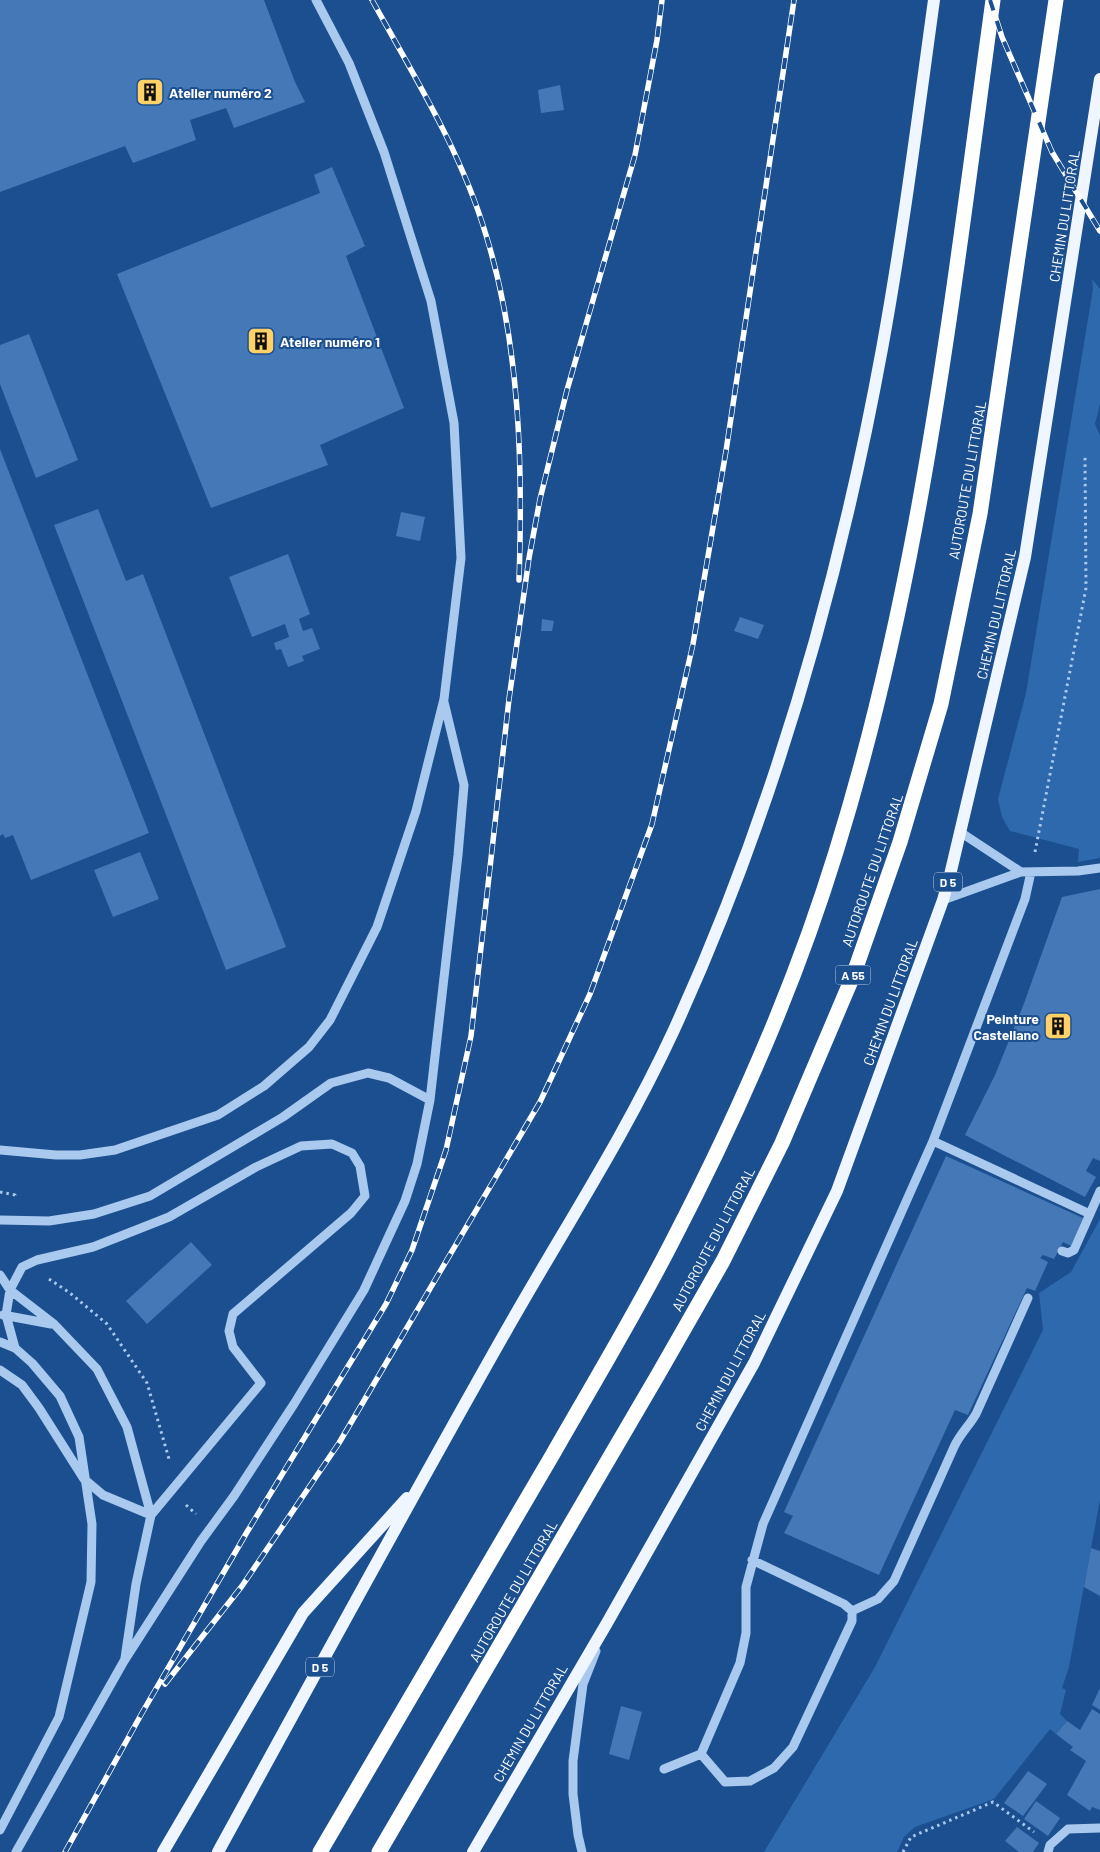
<svg xmlns="http://www.w3.org/2000/svg" width="1100" height="1852" font-family="Barlow,sans-serif">
  <style>
    .green { fill: #2e69ad }
    .building { fill: #4478b7 }
    .lines { fill: none; stroke-linecap: round; stroke-linejoin: round }
    .path { stroke: #a9c9ee; stroke-width: 3; stroke-dasharray: 2.5 4; stroke-linecap: butt }
    .minor { stroke: #a9c9ee; stroke-width: 9 }
    .major { stroke: #f0f6ff; stroke-width: 12 }
    .highway { stroke: #fff; stroke-width: 15 }
    .rail-casing { stroke: #fff; stroke-width: 5.5 }
    .rail { stroke: #1b4f8f; stroke-width: 4; stroke-dasharray: 11; stroke-linecap: butt }
    .labels { text-anchor: middle; dominant-baseline: central; stroke-width: 4; stroke-linejoin: round; paint-order: stroke }
    .shield { fill: #1b4f8f; stroke: #bbcadd; stroke-width: 1 }
    .shield-label { font-size: 12px; font-weight: bold; fill: #fff }
    .poi-label { font-size: 14px; font-weight: bold; fill: #fff; stroke: #1b4f8f; text-anchor: start }
    .street-label { font-size: 14px; fill: #fff; stroke: #1b4f8f }
  </style>
  <rect width="100%" height="100%" fill="#1b4f8f"/>
  <path class="green" d="M 1092,279 L 1100,289 L 1100,404 L 1095,424 L 1100,435 L 1100,858 L 1078,862 L 1079,849 L 1010,831 L 1002,817 L 998,799 L 1026,693 L 1093,289 Z
    M 1100,1219 L 1100,1500 L 1069,1667 L 1062,1688 L 1066,1690 L 1060,1714 L 1067,1721 L 1056,1734 L 1050,1729 L 994,1799 L 915,1827 L 904,1837 L 897,1852 L 764,1852 L 875,1667 L 1043,1330 L 1039,1293 L 1071,1272 Z"/>
  <path class="building" d="M 0,0 L 264,0 L 295,82 L 305,102 L 234,128 L 226,108 L 190,120 L 196,140 L 133,163 L 125,146 L 0,192 Z
    M 560,85 L 564,110 L 541,113 L 538,90 Z
    M 332,167 L 365,246 L 346,256 L 404,408 L 320,445 L 328,465 L 211,508 L 117,274 L 320,193 L 314,175 Z
    M 29,334 L 78,460 L 36,478 L 0,384 L 0,345 Z
    M 0,449 L 149,833 L 31,880 L 13,835 L 5,838 L 3,834 L 0,836 Z
    M 98,509 L 126,581 L 143,574 L 286,947 L 226,970 L 54,525 Z
    M 401,512 L 425,517 L 420,541 L 396,536 Z
    M 288,554 L 310,614 L 299,619 L 303,631 L 312,628 L 320,649 L 302,656 L 304,661 L 288,667 L 281,649 L 276,650 L 274,643 L 289,637 L 285,624 L 252,637 L 229,577 Z
    M 740,617 L 764,625 L 758,639 L 734,631 Z
    M 542,619 L 554,621 L 552,631 L 541,631 Z
    M 140,852 L 159,899 L 113,917 L 94,870 Z
    M 1100,889 L 1100,1161 L 1093,1158 L 1086,1171 L 1096,1177 L 1085,1197 L 965,1135 L 995,1075 L 1023,1006 L 1062,897 Z
    M 946,1156 L 1083,1218 L 1071,1246 L 1063,1242 L 1054,1259 L 1043,1255 L 1040,1258 L 1048,1262 L 1035,1291 L 1027,1288 L 968,1415 L 955,1410 L 879,1575 L 784,1533 L 793,1516 L 784,1512 Z
    M 191,1242 L 212,1265 L 147,1324 L 126,1301 Z
    M 1091,1548 L 1100,1551 L 1100,1596 L 1084,1587 Z
    M 1100,1688 L 1100,1710 L 1092,1705 Z
    M 621,1706 L 642,1712 L 629,1760 L 609,1754 Z
    M 1092,1709 L 1100,1714 L 1100,1810 L 1092,1807 L 1090,1811 L 1067,1795 L 1086,1761 L 1070,1750 L 1073,1747 L 1056,1734 L 1067,1721 L 1080,1730 Z
    M 1028,1771 L 1047,1784 L 1023,1816 L 1004,1803 Z
    M 1036,1801 L 1060,1818 L 1048,1836 L 1024,1819 Z
    M 1017,1827 L 1039,1843 L 1033,1852 L 1019,1852 L 1005,1841 Z"/>
  <g class="lines">
    <path class="path" d="M 1035,852 L 1086,588 L 1085,457
      M 0,1192 L 15,1195 L 14,1199
      M 49,1279 L 70,1293 L 107,1324 L 147,1383 L 169,1459
      M 186,1505 L 196,1514
      M 903,1852 L 911,1837 L 993,1802 L 1034,1832"/>
    <path class="minor" d="M 960,832 L 1021,872
      M 943,900 L 1021,872 L 1078,871 L 1100,868
      M 430,1100 L 458,855 L 464,785 L 444,702
      M 933,1141 L 1090,1214
      M 0,1150 L 56,1155 L 80,1155 L 115,1150 L 218,1115 L 264,1086 L 309,1047 L 330,1020 L 377,927 L 416,811 L 444,699 L 461,558 L 454,423 L 431,301 L 384,152 L 349,63 L 316,0
      M 0,1220 L 49,1221 L 94,1214 L 150,1196 L 283,1117 L 331,1083 L 368,1073 L 389,1078 L 430,1100 L 417,1164 L 405,1201 L 364,1290 L 294,1404 L 234,1496 L 201,1541 L 124,1661 L 16,1852
      M 1062,1251 L 1068,1253 L 1074,1250 L 1100,1191
      M 0,1275 L 10,1290 L 54,1324 L 97,1369 L 127,1427 L 151,1515 L 136,1584 L 125,1658
      M 3,1315 L 51,1324
      M 0,1342 L 15,1348 L 32,1363 L 60,1396 L 79,1437 L 92,1524 L 91,1582 L 59,1717 L 0,1830
      M 15,1348 L 6,1315 L 10,1290 L 22,1267 L 37,1260 L 93,1247 L 169,1217 L 256,1167 L 301,1146 L 332,1144 L 352,1153 L 360,1166 L 365,1196 L 351,1213 L 233,1314 L 229,1331 L 233,1347 L 261,1383 L 151,1515
      M 0,1370 L 22,1385 L 39,1408 L 84,1479 L 103,1495 L 151,1515
      M 852,1611 L 878,1599 L 894,1581 L 954,1447 C 960,1434 969,1426 976,1414 L 1028,1298
      M 701,1754 L 725,1782 L 750,1781 L 774,1768 L 793,1747 L 852,1621 L 852,1611 L 844,1604 L 752,1560
      M 664,1769 L 701,1754 L 740,1663 L 746,1633 L 746,1587 L 763,1524 L 933,1141 L 1025,899 L 1031,872
      M 582,1852 L 578,1835 L 573,1794 L 573,1761 L 583,1684 L 596,1651
      M 1048,1852 L 1050,1845 L 1068,1829 L 1100,1828"/>
    <path class="major" d="M 163,1852 L 303,1613 L 407,1498
      M 218,1852 C 313,1678 408,1504 506,1331 C 562,1232 625,1136 673,1032 C 772,816 839,583 882,349 C 903,234 918,116 934,0
      M 473,1852 L 607,1623 L 754,1363 L 837,1191 L 943,900 L 950,875 L 1025,557 L 1100,79"/>
    <path class="highway" d="M 320,1852 C 397,1719 476,1587 553,1454 C 593,1384 634,1316 671,1244 C 723,1144 771,1039 809,933 C 916,633 950,313 993,0
      M 379,1852 L 659,1373 L 723,1261 L 782,1143 L 853,976 L 900,842 L 941,704 L 980,514 L 1056,0"/>
    <g class="rail-casing">
      <path id="rail" d="M 372,0 C 414,76 461,151 486,235 C 520,345 523,466 519,580
        M 990,0 L 1002,37 L 1052,152 L 1100,231
        M 165,1684 L 242,1586 L 339,1443 L 540,1102 L 590,994 L 652,824 L 693,644 L 726,451 L 794,0
        M 65,1852 L 142,1713 L 247,1532 L 386,1304 L 412,1250 L 446,1150 L 471,1036 L 509,699 L 529,558 L 540,499 L 567,390 L 635,155 L 657,40 L 662,0"/>
    </g>
    <use href="#rail" class="rail"/>
  </g>
  <defs>
    <g id="building-square" transform="scale(1.4375)"><rect x="-9" y="-9" width="18" height="18" rx="4" fill="#ffd166" stroke="#1b4f8f"/><path d="M-4-6H4V6H1V3H-1V6H-4ZM-2.5-4.3h1.7v1.8h-1.7ZM.8-4.3h1.7v1.8H.8ZM-2.5-1h1.7V.8h-1.7ZM.8-1h1.7V.8H.8Z" fill="#111"/></g>
  </defs>
  <g fill-rule="evenodd">
    <use href="#building-square" x="150" y="92"/>
    <use href="#building-square" x="261" y="341"/>
    <use href="#building-square" x="1058" y="1026"/>
  </g>
  <g class="labels">
    <g class="shield">
      <rect x="934" y="872.5" width="28" height="19" rx="4"/>
      <rect x="835.5" y="965.5" width="35" height="19" rx="4"/>
      <rect x="306" y="1657.5" width="28" height="19" rx="4"/>
    </g>
    <g class="shield-label">
      <text x="948" y="882">D 5</text>
      <text x="853" y="975">A 55</text>
      <text x="320" y="1667">D 5</text>
    </g>
    <g class="poi-label">
      <text x="169" y="92">Atelier numéro 2</text>
      <text x="280" y="341">Atelier numéro 1</text>
      <text x="1039" y="1018" text-anchor="end">Peinture<tspan x="1039" dy="16">Castellano</tspan></text>
    </g>
    <g class="street-label">
      <text transform="translate(1064 216) rotate(-81)">CHEMIN DU LITTORAL</text>
      <text transform="translate(967 480) rotate(-80)">AUTOROUTE DU LITTORAL</text>
      <text transform="translate(996 614) rotate(-77)">CHEMIN DU LITTORAL</text>
      <text transform="translate(872 870) rotate(-71)">AUTOROUTE DU LITTORAL</text>
      <text transform="translate(890 1002) rotate(-70)">CHEMIN DU LITTORAL</text>
      <text transform="translate(713 1239) rotate(-62)">AUTOROUTE DU LITTORAL</text>
      <text transform="translate(730 1371) rotate(-62)">CHEMIN DU LITTORAL</text>
      <text transform="translate(513 1591) rotate(-60)">AUTOROUTE DU LITTORAL</text>
      <text transform="translate(530 1723) rotate(-60)">CHEMIN DU LITTORAL</text>
    </g>
  </g>
</svg>
